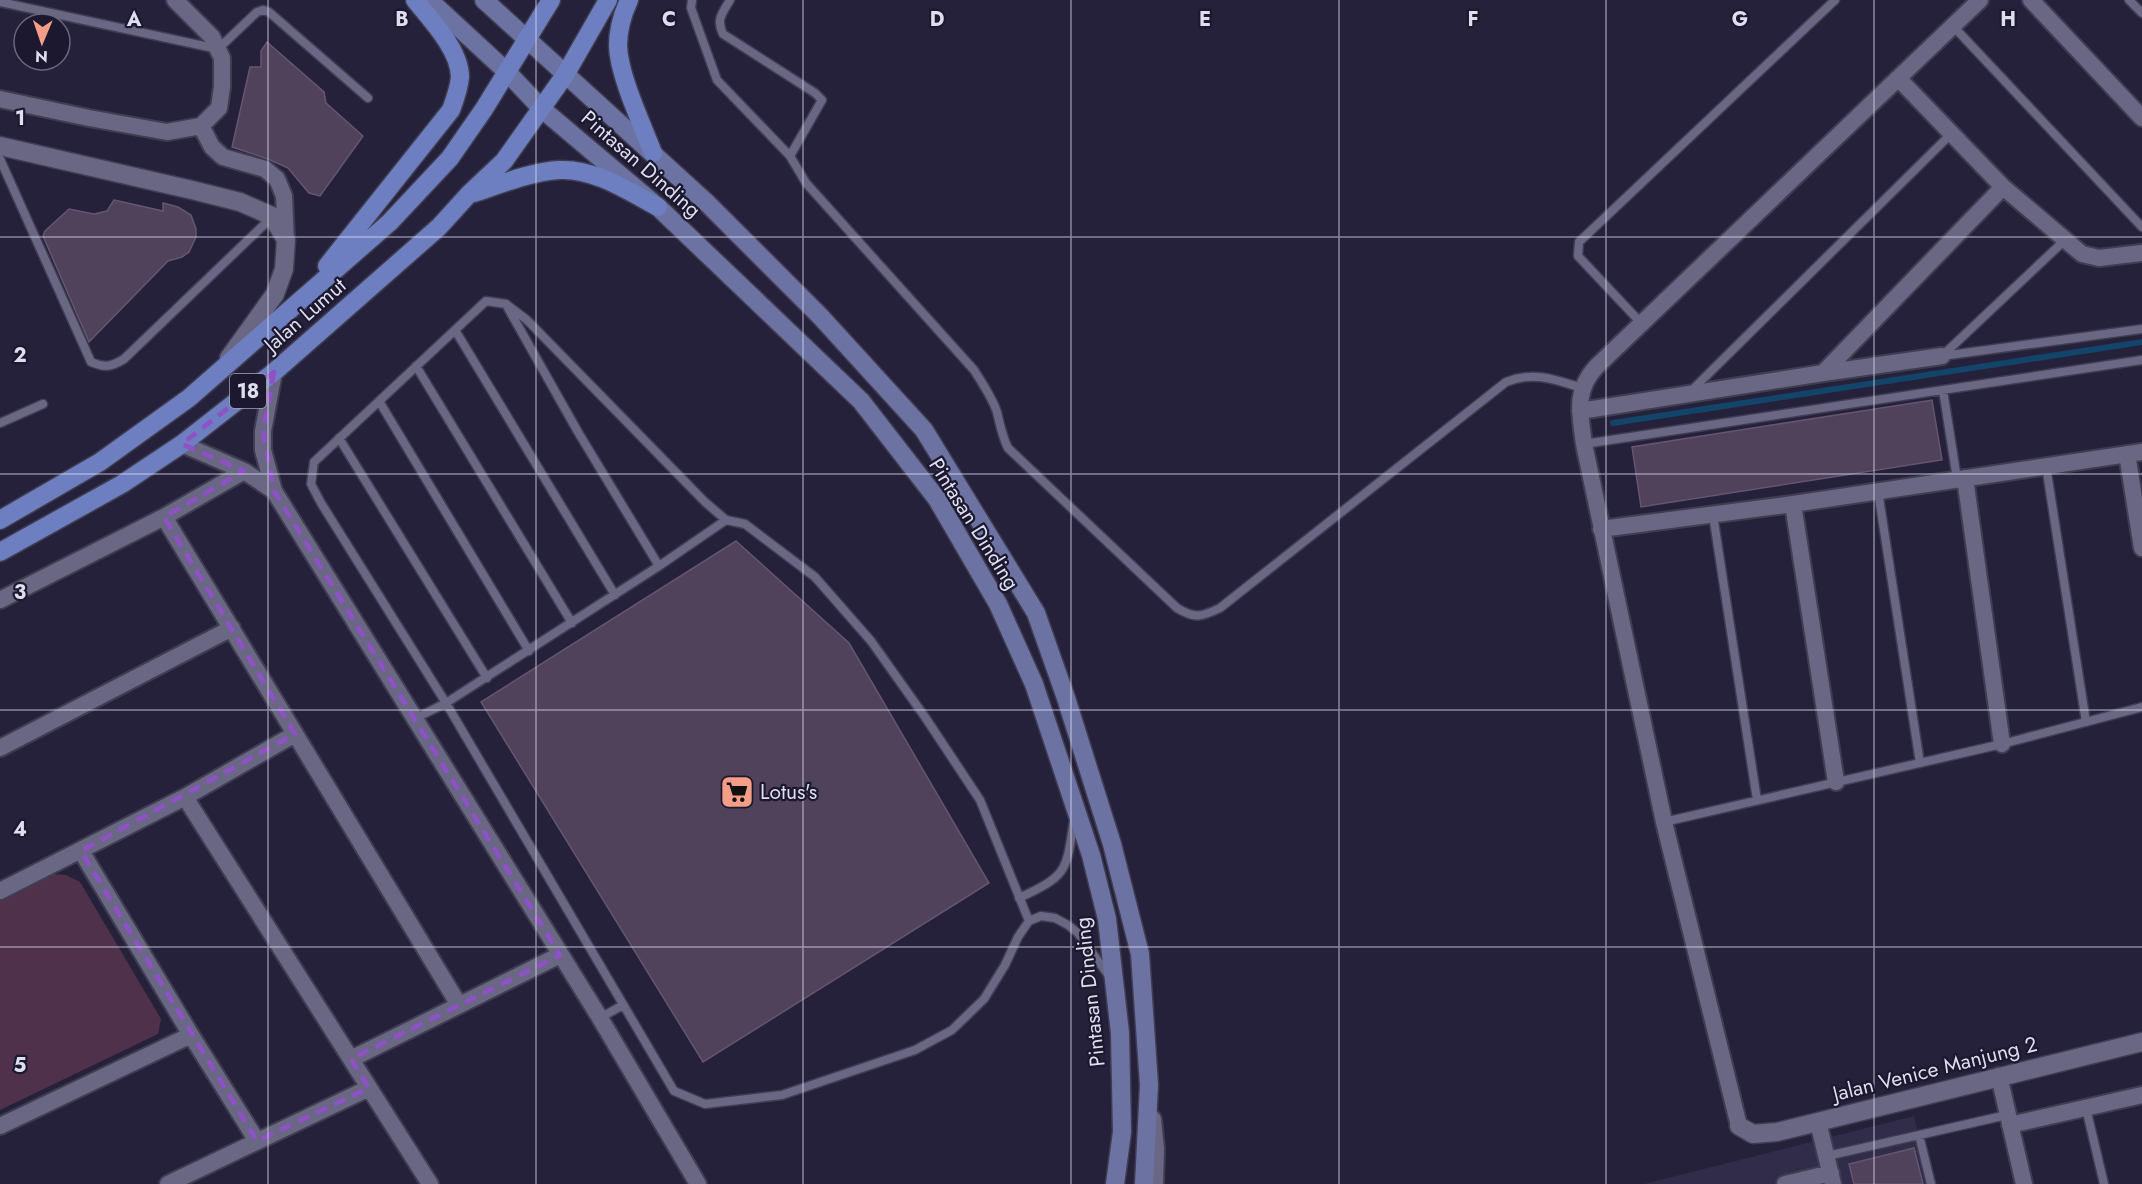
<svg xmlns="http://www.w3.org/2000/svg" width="2142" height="1184" font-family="Jost,sans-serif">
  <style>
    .built { fill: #302c49 }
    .green { fill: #50314c }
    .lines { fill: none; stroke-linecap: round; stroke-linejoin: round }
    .stream { stroke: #13446a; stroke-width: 6 }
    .building { fill: #51425c; stroke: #645670; stroke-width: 1.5 }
    .service-casing { stroke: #403d51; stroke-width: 11 }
    .minor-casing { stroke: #403d51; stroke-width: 20 }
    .tertiary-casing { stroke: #403d51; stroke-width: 21 }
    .secondary-casing { stroke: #403d51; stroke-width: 21 }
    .primary-casing { stroke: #403d51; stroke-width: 21 }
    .service { stroke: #6a6784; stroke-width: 8 }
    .minor { stroke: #6a6784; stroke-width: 16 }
    .tertiary { stroke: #6a6784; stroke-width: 18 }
    .secondary { stroke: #6c73a3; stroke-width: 18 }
    .primary { stroke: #6d7fc1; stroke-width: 18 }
    .marked { fill: none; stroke: #8f50c8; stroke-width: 4.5; stroke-dasharray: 12 8; stroke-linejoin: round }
    .grid { fill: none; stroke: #dfdeee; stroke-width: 1.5; stroke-opacity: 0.55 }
    .labels { text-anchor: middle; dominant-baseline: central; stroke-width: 4.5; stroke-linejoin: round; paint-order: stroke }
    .shield { fill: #1b182f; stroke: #a4a3b5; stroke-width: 1.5 }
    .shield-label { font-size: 20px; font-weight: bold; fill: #dfdeee }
    .street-label { font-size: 21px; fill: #dfdeee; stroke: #1b182f }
    .poi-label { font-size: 21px; fill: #dfdeee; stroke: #1b182f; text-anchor: start }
    .grid-label { font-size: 20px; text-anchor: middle; font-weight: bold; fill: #dfdeee; stroke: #1b182f; stroke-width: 4.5; stroke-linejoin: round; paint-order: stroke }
  </style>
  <rect width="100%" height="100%" fill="#25213a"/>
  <path class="built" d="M 1914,1116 L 1930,1184 L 1644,1184 Z"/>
  <path class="green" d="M 53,874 L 66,875 L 80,882 L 161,1019 L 158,1034 L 0,1110 L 0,900 Z"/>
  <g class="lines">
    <path class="stream" d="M 1613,423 L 2142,342"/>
  </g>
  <path class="building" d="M 267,42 L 324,92 L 326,103 L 363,136 L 320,196 L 309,193 L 288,168 L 268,159 L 232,147 L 250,67 L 261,67 L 261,51 Z
    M 114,200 L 163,211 L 163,203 L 178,207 L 191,215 L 196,229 L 196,237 L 189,252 L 182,257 L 168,261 L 89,342 L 43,236 L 45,231 L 69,209 L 94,214 L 107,211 Z
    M 1932,400 L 1942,460 L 1641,507 L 1632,447 Z
    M 736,541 L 849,643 L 989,883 L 703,1062 L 481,702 Z
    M 1914,1148 L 1923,1184 L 1854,1184 L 1849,1164 Z"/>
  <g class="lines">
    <g class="service-casing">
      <path id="service" d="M 692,0 L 691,8 L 717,80 L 790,156 L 806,183 L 974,370 C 982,383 992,397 997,412 C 1000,425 1002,436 1008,448 L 1177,608 C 1195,619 1201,617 1220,608 L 1506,382 C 1534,371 1554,379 1582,388
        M 730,0 C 722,14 716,19 723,34 L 815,93 L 822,100 L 790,156
        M 2129,0 L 2142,13
        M 0,2 L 218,49 L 257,12 L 263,10 L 269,12 L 368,98
        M 1953,26 L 2142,227
        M 0,159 L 91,362 C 105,368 111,367 124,359 L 272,217
        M 508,308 L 578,432 L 659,566
        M 1642,324 L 1578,256 L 1579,242 L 1835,0
        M 455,330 L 615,595
        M 1942,356 L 2142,329
        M 1942,356 L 2065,240
        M 416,366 L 572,623
        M 1943,390 L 1957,479
        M 1690,392 L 1951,134
        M 379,401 L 529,651
        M 0,423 L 43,404
        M 339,438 L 487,678
        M 1584,444 L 2142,360
        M 2046,466 L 2086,722
        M 1878,491 L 1920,763
        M 1713,515 L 1757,800
        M 726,520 L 659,566 L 446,703 L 674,1091 L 705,1104 L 782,1095 L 915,1050 L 952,1030 L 984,999 L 1005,965 L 1018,937 L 1029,921 L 1041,916 L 1055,918 L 1068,925 L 1078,933 L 1109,976
        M 414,719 L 446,703 L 321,503 L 311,484 L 314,462 L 486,301 L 506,304 L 527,320 L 705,502 L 726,520 L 745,524 L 815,577 L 871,641 L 925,717 L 980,800 L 1029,921
        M 1664,822 L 2002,744 L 2142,707
        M 1019,898 C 1068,875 1066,872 1074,820
        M 600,1018 L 623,1005
        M 2086,1108 L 2104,1184
        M 1919,1135 L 1931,1184
        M 1827,1156 L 2007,1115"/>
    </g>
    <g class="minor-casing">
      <path id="minor" d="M 2031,0 L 2142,118
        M 1898,78 L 2003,187 L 2082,254 L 2099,258 L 2142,253
        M 0,99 L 89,118 L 167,132 L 201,126 L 219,108 L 222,87 L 222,58 L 212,37 L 175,0
        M 201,126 L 212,147 L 223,157 L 265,169 L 277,179 L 284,196 L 286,240
        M 274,372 L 263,431 L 263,450 L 274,491 L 600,1018 L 698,1184
        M 1823,373 L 2003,187
        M 1580,411 L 1823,373 L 1942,356
        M 182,444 L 244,471 L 274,491
        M 2127,454 L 2142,548
        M 1965,478 L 2002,744
        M 1793,504 L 1836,782
        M 164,517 L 459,1005
        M 1601,529 L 1793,504 L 2142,452
        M 0,600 L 164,517 L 244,471
        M 0,748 L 232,628
        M 185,797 L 430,1184
        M 81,851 L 191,1035 L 257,1141
        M 0,891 L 185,797 L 295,734
        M 351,1059 L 560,955
        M 1999,1076 L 2024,1184
        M 1153,1119 L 1156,1149 L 1155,1184
        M 1818,1122 L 1833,1184
        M 2010,1125 L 2142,1095
        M 0,1126 L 191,1035
        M 1739,1126 L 1664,822 L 1584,444 C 1580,414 1574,391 1596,367 L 1980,0
        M 168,1184 L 369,1088
        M 1785,1184 L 1831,1173"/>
    </g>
    <g class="tertiary-casing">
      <path id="tertiary" d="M 0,146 L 192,190 L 240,202 L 272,216 L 286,240 L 284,269 L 275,294 L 229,358
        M 1739,1126 L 1753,1134 L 1777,1132 L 2142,1042"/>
    </g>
    <g class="secondary-casing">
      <path id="secondary" d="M 429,0 L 507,72 L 542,109 L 658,207 L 861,401 L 937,499 L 998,604 L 1034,684 L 1091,855 L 1107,919 L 1120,1033 L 1122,1132 L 1115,1184
        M 484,0 L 708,204 L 820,316 L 924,430 L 1036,613 L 1066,698 L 1112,844 L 1140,954 L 1149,1085 L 1144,1184"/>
    </g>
    <g class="primary-casing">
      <path id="primary" d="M 629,0 C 623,13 618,31 618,46 C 619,76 642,124 653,153
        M 474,193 C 501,184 530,172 559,170 C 594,168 628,191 658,207
        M 327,266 L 451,110 C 455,99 459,89 460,77 C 460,50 431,20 415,0
        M 0,520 L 100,462 L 189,398 L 390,222 L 450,158 L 484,109 L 551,0
        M 0,552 L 122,484 L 182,444 L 274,372 L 439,227 L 469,194 L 504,161 L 565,75 L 608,0"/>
    </g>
    <use href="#service" class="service"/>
    <use href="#minor" class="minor"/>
    <use href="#tertiary" class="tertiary"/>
    <use href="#secondary" class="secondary"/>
    <use href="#primary" class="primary"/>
  </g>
  <path class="marked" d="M 274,372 L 263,431 L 274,491 L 560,955 L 351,1059 L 369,1088 L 257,1141 L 81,851 L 295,734 L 164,517 L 244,471 L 182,444 Z"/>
  <path class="grid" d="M 268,0 L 268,1184M 536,0 L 536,1184M 803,0 L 803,1184M 1071,0 L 1071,1184M 1339,0 L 1339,1184M 1606,0 L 1606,1184M 1874,0 L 1874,1184M 0,237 L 2142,237M 0,474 L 2142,474M 0,710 L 2142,710M 0,947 L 2142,947"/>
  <defs>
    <g id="supermarket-square" transform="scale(1.725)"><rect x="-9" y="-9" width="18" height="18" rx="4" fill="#f49e87" stroke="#1b182f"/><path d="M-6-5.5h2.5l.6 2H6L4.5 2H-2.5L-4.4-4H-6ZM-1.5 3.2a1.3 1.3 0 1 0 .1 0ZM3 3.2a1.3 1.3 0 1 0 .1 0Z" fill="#111"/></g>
  </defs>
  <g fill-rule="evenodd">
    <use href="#supermarket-square" x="737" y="792"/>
  </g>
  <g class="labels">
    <rect class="shield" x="230" y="374" width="36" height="34" rx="4.5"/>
    <g class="shield-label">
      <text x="248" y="391">18</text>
    </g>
    <g class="street-label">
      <text transform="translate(641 164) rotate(41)">Pintasan Dinding</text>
      <text transform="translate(305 315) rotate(-41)">Jalan Lumut</text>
      <text transform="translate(974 524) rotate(58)">Pintasan Dinding</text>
      <text transform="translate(1090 992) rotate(-96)">Pintasan Dinding</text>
      <text transform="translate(1935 1069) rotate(-14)">Jalan Venice Manjung 2</text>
    </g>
    <g class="poi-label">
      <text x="760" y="792">Lotus's</text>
    </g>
  </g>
  <g class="grid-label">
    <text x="134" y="26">A</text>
    <text x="402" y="26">B</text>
    <text x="669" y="26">C</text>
    <text x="937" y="26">D</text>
    <text x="1205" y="26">E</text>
    <text x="1473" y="26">F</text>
    <text x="1740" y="26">G</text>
    <text x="2008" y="26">H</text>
    <text x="20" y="125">1</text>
    <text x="20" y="362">2</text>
    <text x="20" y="599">3</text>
    <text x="20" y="836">4</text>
    <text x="20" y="1072">5</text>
  </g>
  <g transform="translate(42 42) rotate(182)"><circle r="28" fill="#1b182f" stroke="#69677b" stroke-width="1.5"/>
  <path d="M0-4.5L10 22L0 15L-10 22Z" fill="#f49e87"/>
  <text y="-9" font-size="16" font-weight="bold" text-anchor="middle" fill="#dfdeee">N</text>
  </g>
</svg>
